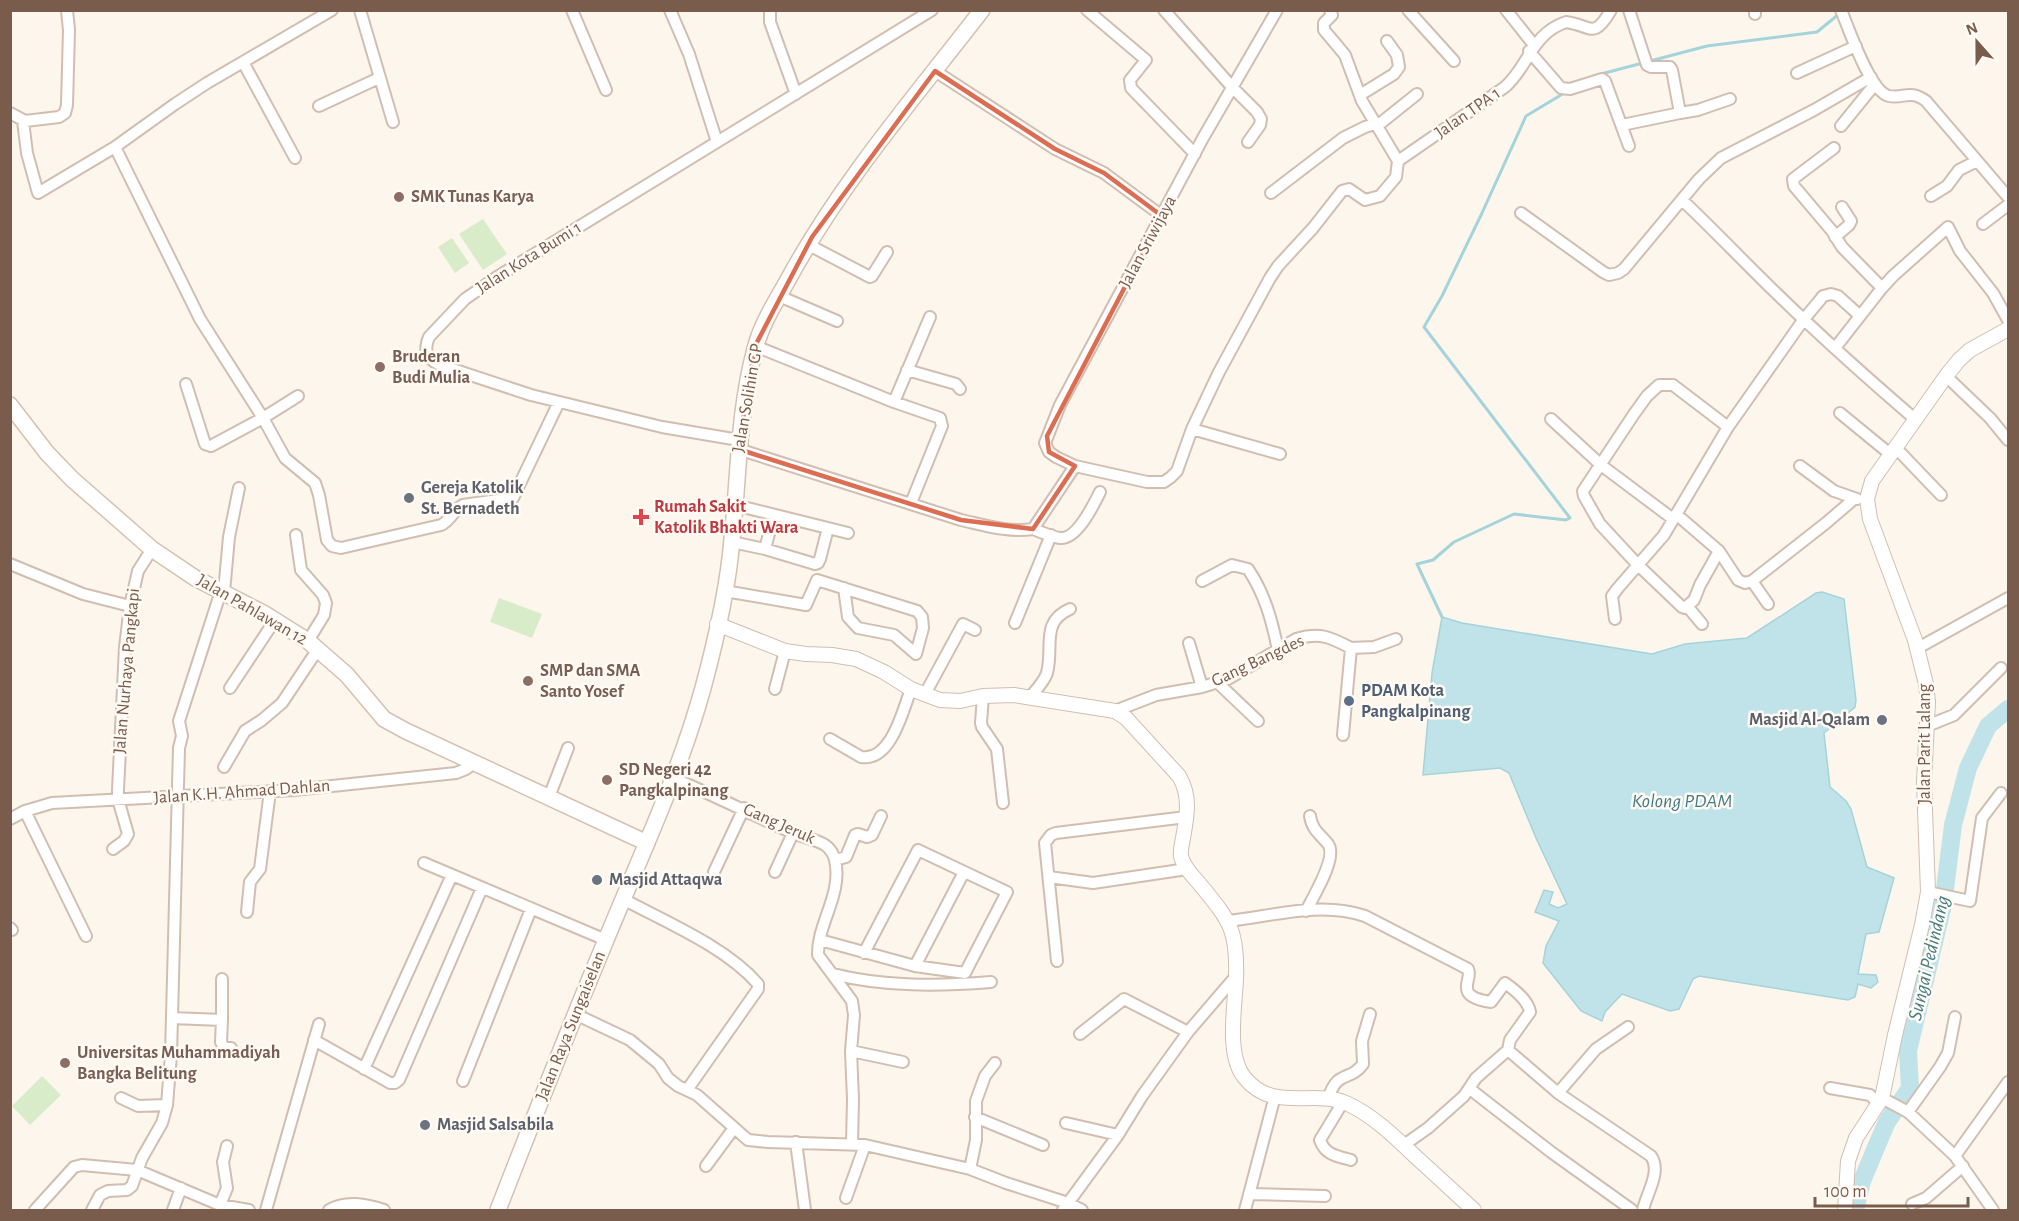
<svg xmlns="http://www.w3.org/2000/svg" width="2019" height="1221" font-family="'Alegreya Sans',sans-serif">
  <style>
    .green { fill: #d8ecc9 }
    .water { fill: #bfe3e8; stroke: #a5d3da; stroke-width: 1.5 }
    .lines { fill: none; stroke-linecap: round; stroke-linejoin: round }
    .stream { stroke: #a5d3da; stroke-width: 3 }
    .river { stroke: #bfe3e8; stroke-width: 18 }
    .minor-casing { stroke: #d1beb0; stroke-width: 14 }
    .tertiary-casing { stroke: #d1beb0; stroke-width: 16 }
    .secondary-casing { stroke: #d6c0b0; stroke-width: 18 }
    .minor { stroke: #fff; stroke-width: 10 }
    .tertiary { stroke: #fff; stroke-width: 14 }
    .secondary { stroke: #fff; stroke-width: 15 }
    .marked { fill: none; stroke: #dc6d51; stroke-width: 4.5; stroke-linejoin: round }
    .education-dot { fill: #8d6e63; stroke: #fffaf3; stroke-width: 2 }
    .worship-dot { fill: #6b7280; stroke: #fffaf3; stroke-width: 2 }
    .health-dot { fill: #e0444e; stroke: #fffaf3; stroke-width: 2 }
    .service-dot { fill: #5c6f8a; stroke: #fffaf3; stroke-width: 2 }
    .labels { text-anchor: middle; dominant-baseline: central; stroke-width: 5; stroke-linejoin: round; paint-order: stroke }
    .street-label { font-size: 18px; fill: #7a5c4d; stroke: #fffaf3 }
    .education-label { font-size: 18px; font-weight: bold; fill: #785e54; stroke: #fffaf3; text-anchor: start }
    .worship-label { font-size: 18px; font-weight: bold; fill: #5b616d; stroke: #fffaf3; text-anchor: start }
    .health-label { font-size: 18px; font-weight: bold; fill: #be3a42; stroke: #fffaf3; text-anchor: start }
    .service-label { font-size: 18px; font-weight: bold; fill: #4e5e75; stroke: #fffaf3; text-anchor: start }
    .water-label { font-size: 20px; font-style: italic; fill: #437c86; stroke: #fffaf3 }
  </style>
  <rect width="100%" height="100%" fill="#fdf6ec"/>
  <path class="green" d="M 483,219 L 507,254 L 483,270 L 459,234 Z
    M 452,238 L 469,263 L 455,273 L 438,247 Z
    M 499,598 L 542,614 L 532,638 L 490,622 Z
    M 42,1076 L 61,1095 L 30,1125 L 12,1106 Z"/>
  <path class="water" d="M 1822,592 L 1844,599 L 1856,700 L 1855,707 L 1824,733 L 1830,787 L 1846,801 L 1851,809 L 1867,867 L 1894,878 L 1879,932 L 1866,934 L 1858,974 L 1876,975 L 1878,982 L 1871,988 L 1858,984 L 1855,997 L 1848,1000 L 1699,976 L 1693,979 L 1679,1009 L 1670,1011 L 1622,994 L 1605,1012 L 1602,1021 L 1581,1011 L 1543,963 L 1546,946 L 1559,921 L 1535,912 L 1544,890 L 1553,892 L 1549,904 L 1558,908 L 1567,904 L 1536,838 L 1509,773 L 1500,768 L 1423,775 L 1432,673 L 1442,617 L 1462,623 L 1652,654 L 1685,644 L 1747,638 L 1816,593 Z"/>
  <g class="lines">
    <path class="stream" d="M 1601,74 L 1707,46 L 1817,32 L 1839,14
      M 1442,617 L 1417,564 L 1433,560 L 1454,542 L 1514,514 L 1566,520 L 1570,518 L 1424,327 L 1442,296 L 1482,213 L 1526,116 L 1566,92"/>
    <path class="river" d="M 1855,1210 L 1862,1181 L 1880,1138 L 1887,1122 L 1910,1088 L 1908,1051 L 1943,905 L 1953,825 L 1968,768 L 1988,726 L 2008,709"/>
    <g class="minor-casing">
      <path id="minor" d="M 360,10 L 393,122
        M 572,10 L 606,90
        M 670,10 L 689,54 L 717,142
        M 1087,10 L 1146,60 L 1130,80 L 1131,88 L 1195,154
        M 1164,10 L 1232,87 L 1257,112 L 1261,119 L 1260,125 L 1248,142
        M 1277,10 L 1203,138 L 1060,405 L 1045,443 L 1049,452 L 1056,457 L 1075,466 L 1147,482 L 1164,482 L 1171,477 L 1177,471 L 1192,429 L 1219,372 L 1270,278 L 1278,266 L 1313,228 L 1342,191 L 1349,189 L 1365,200 L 1380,196 L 1396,177 L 1398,161 L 1362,101 L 1345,55 L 1324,30 L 1324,23 L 1332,15 L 1330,10
        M 1408,10 L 1454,61
        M 1506,10 L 1534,45
        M 1755,10 L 1755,14
        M 1841,10 C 1849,29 1870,92 1889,96 C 1904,99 1909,89 1926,101 L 2008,197
        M 770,11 L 770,22 L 796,94
        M 1529,51 L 1561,88 L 1570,89 L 1602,79 L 1605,81 L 1629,146
        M 243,62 L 295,158
        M 935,71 L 1055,149 L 1104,173 L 1162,216
        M 1797,73 L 1856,46
        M 1360,95 L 1394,74 L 1399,67 L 1397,55 L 1387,41
        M 319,106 L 379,78
        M 10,113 L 25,121 L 59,117 L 65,113 L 67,105 L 69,30 L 67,10
        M 1680,113 L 1698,110 L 1730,99
        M 23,121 L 27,153 L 38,193 L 115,147 L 175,104 L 207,83 L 332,10
        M 1622,125 L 1680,113 L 1672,70 L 1670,67 L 1651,67 L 1647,65 L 1629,10
        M 1841,126 L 1875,84
        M 115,147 L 200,319 L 263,418 L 211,446 L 205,444 L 186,384
        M 1834,148 L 1793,179 L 1794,186 L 1832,231 L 1842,247 L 1882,288 L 1893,276 L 1948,227 L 1960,251 L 1993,293 L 2008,320
        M 1398,161 L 1505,87 C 1529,66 1531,34 1566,22 C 1591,25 1593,41 1611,10
        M 1271,193 L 1343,138 L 1365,127 L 1382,122 L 1417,94
        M 1931,196 L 1947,186 L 1959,170 L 1977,161
        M 1682,200 C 1713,229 1742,260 1773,290 C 1819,335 1867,378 1916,420
        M 1521,213 L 1603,272 L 1609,275 L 1618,273 L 1624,269 L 1699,179 L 1721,158 L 1814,110 L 1871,77
        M 1983,224 L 2008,205
        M 1835,237 L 1849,225 L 1851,221 L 1842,207
        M 807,244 L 870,277 L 872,276 L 887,252
        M 779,296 L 837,321
        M 755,346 L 894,402 L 940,418 L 942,426 L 911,503
        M 1835,348 L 1882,288
        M 907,370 L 956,384 L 960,389
        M 1946,376 L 1990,418 L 2008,440
        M 298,396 L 263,418 L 285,458 L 315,483 L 319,495 L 327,540 L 332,546 L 341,548 L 441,525 C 451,520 454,509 463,505 L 513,498 L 559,402
        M 894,402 L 930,317
        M 1840,413 L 1890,454
        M 1551,419 L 1601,465 L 1673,519
        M 1192,429 L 1280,454
        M 739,440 L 662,427 L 531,395 L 440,365 C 427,359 423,351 429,337 L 465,299 L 497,277 L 932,10
        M 1895,447 L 1941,495
        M 738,449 L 961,520 C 984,525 1009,533 1033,529 L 1075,466
        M 1800,466 L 1834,491 L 1857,499
        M 735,505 L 848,533
        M 1676,514 L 1719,551 L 1738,580 L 1745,583 L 1752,581 L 1826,523 L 1854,499
        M 1033,529 C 1041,532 1052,537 1060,538 C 1077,540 1094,504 1100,492
        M 296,535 L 301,570 L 323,595 L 326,603 L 324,615 L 308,641
        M 732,542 L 765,549 L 815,564 L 818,563 L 820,559 L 828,528
        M 765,549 L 774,515
        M 1719,551 L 1700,585 L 1694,600 L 1685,608 L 1682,607 L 1638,565 L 1600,524 L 1584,496 L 1583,491 L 1634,414 L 1647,396 L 1659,385 L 1673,385 L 1728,427
        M 10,564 L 83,594 L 130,606
        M 1202,581 L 1232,565 L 1248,569 C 1265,594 1272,621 1278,650
        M 1752,581 L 1768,604
        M 725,591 L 806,605 L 817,580 L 917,611 L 922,617 L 923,628 L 916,654 L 894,635 L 858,628 L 848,617 L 844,588
        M 224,592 L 229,537 L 239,488
        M 1687,606 L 1702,624
        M 1615,619 L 1612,596 L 1618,588 L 1664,535 L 1728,427 L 1804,319 L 1820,300 L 1823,296 L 1831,294 L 1838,296 L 1859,315
        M 1015,623 L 1051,535
        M 1189,643 L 1202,687
        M 1351,648 L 1374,647 L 1396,639
        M 1918,648 L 2008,598
        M 1218,683 L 1258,721
        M 230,688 L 275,620
        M 775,689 L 785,651
        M 925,694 L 963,624 L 975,630
        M 983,696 L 981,723 L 982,727 L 997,749 L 1003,803
        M 1030,697 C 1036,690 1044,682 1047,673 C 1054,647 1040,622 1070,609
        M 1115,711 L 1156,695 L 1202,687 L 1228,679 L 1296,639 C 1320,632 1330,637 1351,648 L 1343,735
        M 1927,726 L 1954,715 L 2001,668
        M 830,739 L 861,757 C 891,762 903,710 911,689
        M 224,767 L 245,731 L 262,720 L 282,703 L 318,649
        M 673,778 C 713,795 751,814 791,832 C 802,837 815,839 825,845 C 830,848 834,855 835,860 C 843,894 817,924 818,955 L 852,1001 L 854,1015 L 851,1051 L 853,1099 L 852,1144
        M 549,797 L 568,748
        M 25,811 L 86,936
        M 10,819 L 25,811 L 52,803 L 294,790 L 456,773 L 466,769 L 474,763
        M 113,849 L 124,841 L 128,834 L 118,799 L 118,790 L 125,647 L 130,606 L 138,571 L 152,549
        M 835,860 L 846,857 L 855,835 L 858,834 L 867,837 L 872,835 L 881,816
        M 424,863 L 606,940
        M 714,872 L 744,808
        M 775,872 L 793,833
        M 1049,877 L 1093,883 L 1187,869
        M 1928,892 L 1970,901 L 1982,818 L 2001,793
        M 623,899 C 666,922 726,947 758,984 L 758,989 L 687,1090
        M 1306,911 C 1313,897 1338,857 1328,844 C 1320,834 1312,830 1310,816
        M 247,912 L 250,882 L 260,869 L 270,791
        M 1228,921 C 1273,916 1321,901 1365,916 L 1468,969 C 1471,976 1466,981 1467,988 C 1467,998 1484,1001 1491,1002 L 1505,983 C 1515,990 1528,1000 1530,1012 L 1510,1040 L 1508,1050
        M 10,928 L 12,930
        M 820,940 L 915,966 L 965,973 L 1007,892 L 918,850 L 864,953
        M 1057,961 L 1045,843 L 1051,835 L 1056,833 L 1186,817
        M 915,966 L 964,872
        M 833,974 C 884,987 939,986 991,982
        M 575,1014 L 630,1040 L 659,1064 L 668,1078 L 678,1086 L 697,1095 L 748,1140 L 768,1142 L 865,1145 L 970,1169 L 1006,1183 L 1068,1203 L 1082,1210
        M 172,1018 L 222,1020 L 221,1042 L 224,1048 L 231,1048
        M 222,1020 L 222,979
        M 1080,1034 L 1124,999 L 1188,1032
        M 314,1040 L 390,1083 L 395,1083 L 399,1080 L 482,888
        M 851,1051 L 903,1062
        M 364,1069 L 452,875
        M 463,1081 L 531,909
        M 1830,1088 L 1870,1095 L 1879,1104
        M 1470,1089 L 1551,1152 L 1632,1210
        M 1558,1093 L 1596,1049 L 1628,1027
        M 121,1098 L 138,1106 L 167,1105
        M 1882,1098 L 1908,1112 L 1955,1156 L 1993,1210
        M 1328,1099 C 1338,1068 1349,1083 1363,1064 L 1362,1041 L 1370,1014
        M 1343,1102 L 1320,1140 C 1325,1155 1337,1156 1351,1160
        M 1908,1112 L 1940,1067 L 1948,1053 L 1955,1017
        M 975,1117 L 1043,1145
        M 1066,1123 L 1118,1135
        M 796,1142 L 805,1210
        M 1404,1145 L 1428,1128 L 1464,1096 L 1476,1078 L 1508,1050 L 1558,1093 L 1651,1156 C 1662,1172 1646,1194 1643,1210
        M 1955,1156 L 2008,1082
        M 706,1166 L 734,1128
        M 970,1169 L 976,1140 L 976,1101 L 985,1076 L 995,1063
        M 1249,1194 L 1325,1196
        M 846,1198 L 865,1145
        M 1912,1204 L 1926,1198 L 1963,1166
        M 220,1205 L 227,1188 L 223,1162 L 227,1146
        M 35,1210 L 74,1167 L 82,1165 L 137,1170 L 220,1205 L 249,1210
        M 92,1210 L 100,1195 L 108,1191 L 127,1190 L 132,1186 L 142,1158 L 162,1123 L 167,1105 L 171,1055 L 179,748 L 182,736 L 179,721 L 221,591
        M 173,1210 L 181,1188
        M 266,1210 L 319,1024
        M 329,1210 C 346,1200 366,1204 384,1210
        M 1063,1210 L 1118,1135 L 1142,1096 L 1188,1032 L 1236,976
        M 1245,1210 L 1275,1096"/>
    </g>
    <g class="tertiary-casing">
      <path id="tertiary" d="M 717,624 L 785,651 L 806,654 L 832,655 L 856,659 L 884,672 L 911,689 L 940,700 L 960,701 L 983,696 L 1014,695 L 1115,711 L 1126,718 L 1179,776 C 1191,796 1187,816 1183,838 C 1182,844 1180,850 1181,856 C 1183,866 1191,874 1198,882 C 1229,920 1238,928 1236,979 C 1235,1007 1226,1054 1244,1077 C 1272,1113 1313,1089 1346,1103 C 1373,1115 1396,1138 1417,1158 C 1436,1175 1455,1193 1474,1210
        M 1845,1210 L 1848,1161 L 1856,1138 L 1882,1098 L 1895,1035 L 1922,925 L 1928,892 L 1924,782 L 1928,702 L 1926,684 L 1915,640 L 1870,519 L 1867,499 L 1872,481 L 1946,376 L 1959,360 L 1970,350 L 2008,329"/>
    </g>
    <g class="secondary-casing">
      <path id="secondary" d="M 10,405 L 47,453 L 72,479 L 152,549 L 195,578 L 265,614 L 308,641 L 347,675 L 384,719 L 406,731 L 647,843
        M 498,1210 C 533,1120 568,1030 606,940 C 640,857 679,775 703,688 C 716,640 728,589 732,539 C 739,475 738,412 755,349 C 761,324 777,300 789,278 C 842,181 915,97 982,10"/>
    </g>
    <use href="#minor" class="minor"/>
    <use href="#tertiary" class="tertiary"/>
    <use href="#secondary" class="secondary"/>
  </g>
  <path class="marked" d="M 935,71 L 1055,149 L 1104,173 L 1162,216 L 1047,436 L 1049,452 L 1075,466 L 1033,529 L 961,520 L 738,449 L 755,346 L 812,237 Z"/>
  <g class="education-dot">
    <circle cx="399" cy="197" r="6"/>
    <circle cx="380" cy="367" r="6"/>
    <circle cx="528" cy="681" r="6"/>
    <circle cx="607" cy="780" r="6"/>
    <circle cx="65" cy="1063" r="6"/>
  </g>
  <g class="worship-dot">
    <circle cx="409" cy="498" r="6"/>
    <circle cx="1882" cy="720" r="6"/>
    <circle cx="597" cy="880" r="6"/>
    <circle cx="425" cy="1125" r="6"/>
  </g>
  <path class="health-dot" d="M638 508h6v6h6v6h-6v6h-6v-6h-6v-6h6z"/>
  <circle class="service-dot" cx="1349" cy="701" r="6"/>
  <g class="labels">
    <g class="street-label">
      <text transform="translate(1468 113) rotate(-35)">Jalan TPA 1</text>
      <text transform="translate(1148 242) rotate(-62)">Jalan Sriwijaya</text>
      <text transform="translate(529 258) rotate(-32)">Jalan Kota Bumi 1</text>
      <text transform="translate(748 398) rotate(-80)">Jalan Solihin GP</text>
      <text transform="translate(252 610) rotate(30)">Jalan Pahlawan 12</text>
      <text transform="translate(1258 661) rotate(-25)">Gang Bangdes</text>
      <text transform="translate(127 671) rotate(-85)">Jalan Nurhaya Pangkapi</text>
      <text transform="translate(1925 744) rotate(-90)">Jalan Parit Lalang</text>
      <text transform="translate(242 792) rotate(-4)">Jalan K.H. Ahmad Dahlan</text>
      <text transform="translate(779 824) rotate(24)">Gang Jeruk</text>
      <text transform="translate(571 1026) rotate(-68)">Jalan Raya Sungaiselan</text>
    </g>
    <g class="education-label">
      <text x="411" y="197">SMK Tunas Karya</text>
      <text x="392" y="357">Bruderan<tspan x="392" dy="21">Budi Mulia</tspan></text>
      <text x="540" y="671">SMP dan SMA<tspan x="540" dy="21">Santo Yosef</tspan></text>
      <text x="619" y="770">SD Negeri 42<tspan x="619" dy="21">Pangkalpinang</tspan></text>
      <text x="77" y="1053">Universitas Muhammadiyah<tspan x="77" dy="21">Bangka Belitung</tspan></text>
    </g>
    <g class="worship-label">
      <text x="421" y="488">Gereja Katolik<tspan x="421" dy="21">St. Bernadeth</tspan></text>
      <text x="1870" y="720" text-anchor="end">Masjid Al-Qalam</text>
      <text x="609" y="880">Masjid Attaqwa</text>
      <text x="437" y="1125">Masjid Salsabila</text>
    </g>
    <g class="health-label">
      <text x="654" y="507">Rumah Sakit<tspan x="654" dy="21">Katolik Bhakti Wara</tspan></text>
    </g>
    <g class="service-label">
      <text x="1361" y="691">PDAM Kota<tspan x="1361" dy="21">Pangkalpinang</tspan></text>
    </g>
    <g class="water-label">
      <text x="1682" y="801">Kolong PDAM</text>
      <text transform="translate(1929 958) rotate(-77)">Sungai Pedindang</text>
    </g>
  </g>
  <rect width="2019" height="1221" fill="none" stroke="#7a5c4d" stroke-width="24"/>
  <g transform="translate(1977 42) rotate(339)" stroke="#fffaf3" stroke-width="4.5" paint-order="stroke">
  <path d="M0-4.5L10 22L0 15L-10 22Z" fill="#7a5c4d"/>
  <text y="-9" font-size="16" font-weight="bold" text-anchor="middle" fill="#7a5c4d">N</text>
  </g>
  <path d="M1815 1197v9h153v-9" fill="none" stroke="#7a5c4d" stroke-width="3"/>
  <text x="1824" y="1197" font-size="18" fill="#7a5c4d" stroke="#fffaf3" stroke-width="4.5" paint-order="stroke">100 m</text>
</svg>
